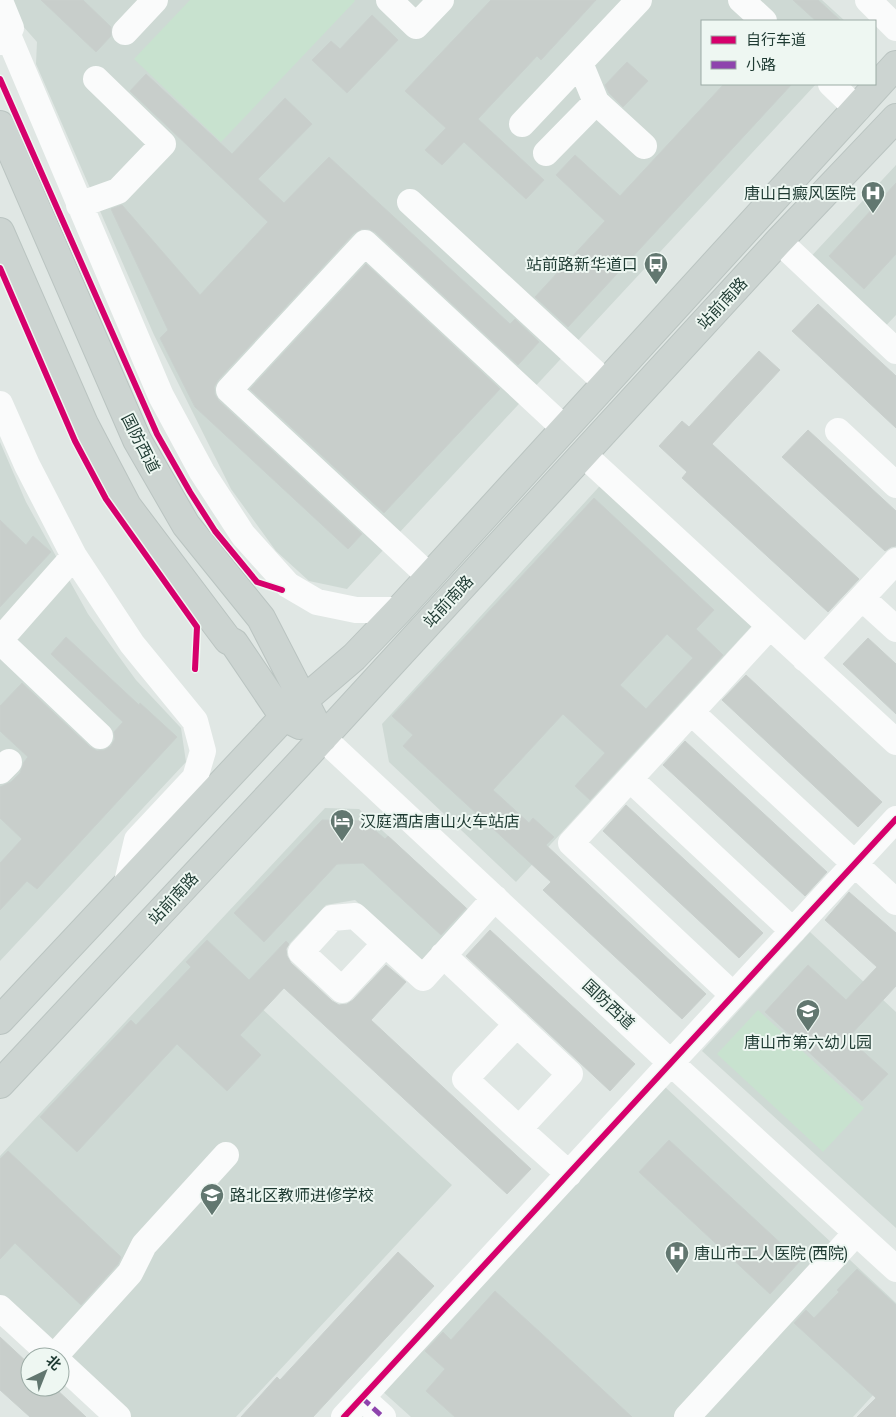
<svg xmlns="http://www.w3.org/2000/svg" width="896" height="1417" font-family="'Asap Condensed','Noto Sans SC',sans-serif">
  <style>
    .built { fill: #ced9d4 }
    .green { fill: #c8e2cf }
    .building { fill: #c8cecb; stroke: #c9d0cd; fill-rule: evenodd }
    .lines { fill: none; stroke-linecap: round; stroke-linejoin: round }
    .major-casing { stroke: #bac4c1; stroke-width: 30 }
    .minor { stroke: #fafbfb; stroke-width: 26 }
    .major { stroke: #ccd4d1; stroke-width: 28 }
    .quiet { stroke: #8e44ad; stroke-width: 5; stroke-dasharray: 10 5; stroke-linecap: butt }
    .cycleway-casing { stroke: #eef7f2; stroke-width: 9 }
    .cycleway { stroke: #d6006c; stroke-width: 6 }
    .labels { text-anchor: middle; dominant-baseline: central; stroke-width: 4; stroke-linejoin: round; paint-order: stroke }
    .poi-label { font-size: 16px; fill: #1e3a32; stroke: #eef7f2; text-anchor: start }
    .street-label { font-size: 16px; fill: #1e3a32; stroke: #eef7f2 }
  </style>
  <rect width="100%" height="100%" fill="#e0e7e4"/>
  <path class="built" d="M 0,0 L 822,0 L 845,21 L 702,21 L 702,84 L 816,84 L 347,589 L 309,581 L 276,551 L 231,489 L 154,335 L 36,64 L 37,42 Z
    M 896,165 L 896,315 L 879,333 L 805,263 Z
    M 0,442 L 26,502 L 88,614 L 136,680 L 181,728 L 186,762 L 0,961 Z
    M 608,477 L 760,617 L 516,882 L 389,762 L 382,724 Z
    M 325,808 L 359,809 L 471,912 L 424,963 L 355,900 L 326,905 L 244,992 L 452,1185 L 236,1417 L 129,1417 L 0,1297 L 0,1156 Z
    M 810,932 L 896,1012 L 896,1228 L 702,1051 Z
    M 664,1086 L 896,1303 L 896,1370 L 853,1417 L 411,1417 L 381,1390 Z"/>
  <path class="green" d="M 190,0 L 354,0 L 355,1 L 221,142 L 134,59 Z
    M 758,1010 L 864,1108 L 823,1152 L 717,1054 Z"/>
  <path class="building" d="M 41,0 L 83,0 L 111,27 L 111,36 L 96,52 Z
    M 491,0 L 596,0 L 541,60 L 537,56 L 478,119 L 544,180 L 526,199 L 464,142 L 442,165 L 425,150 L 446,128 L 405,91 Z
    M 793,0 L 818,0 L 841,21 L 816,21 Z
    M 372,15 L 398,40 L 347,93 L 312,60 L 331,41 L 340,49 Z
    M 627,62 L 648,81 L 623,107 L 609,93 L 605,85 Z
    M 146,74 L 232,154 L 285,98 L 312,124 L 258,179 L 284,203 L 329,157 L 510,324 L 515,319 L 539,342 L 518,365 L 375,232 L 369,229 L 361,229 L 354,233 L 218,380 L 214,387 L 215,395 L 219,401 L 362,534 L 348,549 L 195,407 L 160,338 L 168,330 L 111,209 L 122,205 L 200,295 L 268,222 L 130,91 Z
    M 724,84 L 792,84 L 568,327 L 535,297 L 605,221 L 556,175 L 575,155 L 620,196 Z
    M 896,183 L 896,254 L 864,289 L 829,256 Z
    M 366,264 L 500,389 L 384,513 L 250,389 Z
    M 818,304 L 896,376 L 896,428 L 792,331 Z
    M 759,351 L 780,370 L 712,444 L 859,579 L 828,612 L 682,478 L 687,472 L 659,446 L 682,421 L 689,427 Z
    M 808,430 L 896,511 L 896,546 L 891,547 L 885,551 L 782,457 Z
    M 594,498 L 714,610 L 696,629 L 723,655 L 590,800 L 575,786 L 605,753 L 563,714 L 493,790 L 529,823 L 533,818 L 554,837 L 546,845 L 706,994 L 682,1019 L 543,890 L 551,882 L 403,746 L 413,735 L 392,716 ZM 667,634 L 693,658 L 646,709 L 620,685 Z
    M 0,520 L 26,545 L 33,536 L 51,552 L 0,607 Z
    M 66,637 L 139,705 L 140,703 L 177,737 L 37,889 L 27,881 L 0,910 L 0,863 L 22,839 L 0,818 L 0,787 L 11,782 L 20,773 L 24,762 L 28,757 L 0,731 L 0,706 L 22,683 L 90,747 L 97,751 L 105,750 L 111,746 L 115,739 L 114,732 L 123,722 L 51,654 Z
    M 868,638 L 896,664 L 896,714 L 843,664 Z
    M 746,675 L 882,802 L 858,827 L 722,700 Z
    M 685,741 L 827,872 L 805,896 L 663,765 Z
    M 626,805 L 763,933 L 739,958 L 603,831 Z
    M 322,820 L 364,821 L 385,839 L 388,836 L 466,908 L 441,935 L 363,863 L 337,864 L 264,942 L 234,913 Z
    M 849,892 L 896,933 L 896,986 L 848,1038 L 888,1074 L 862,1101 L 765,1012 L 808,965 L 846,1000 L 877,967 L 825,920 Z
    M 490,930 L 635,1064 L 610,1091 L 466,956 Z
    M 207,940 L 249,980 L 286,941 L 289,944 L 286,949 L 287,956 L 291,963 L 332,1001 L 339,1005 L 347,1004 L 353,1000 L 386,965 L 406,982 L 371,1020 L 531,1169 L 507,1194 L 284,988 L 240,1035 L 261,1055 L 227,1091 L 177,1044 L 77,1152 L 40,1117 L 131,1020 L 136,1025 L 191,967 L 186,962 Z
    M 669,1140 L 800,1261 L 770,1294 L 639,1172 Z
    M 8,1151 L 121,1257 L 118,1264 L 81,1305 L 15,1243 L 0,1259 L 0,1159 Z
    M 398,1252 L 434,1286 L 313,1417 L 241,1417 L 277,1377 L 280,1380 Z
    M 857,1269 L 896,1305 L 896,1417 L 857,1417 L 876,1398 L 794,1323 L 806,1310 L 814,1318 L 839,1292 L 837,1290 Z
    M 495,1291 L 589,1377 L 632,1417 L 455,1417 L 426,1391 L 445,1369 L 425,1351 L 443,1332 L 451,1340 Z
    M 0,1337 L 30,1365 L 30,1387 L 54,1387 L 86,1417 L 30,1417 L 0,1390 Z"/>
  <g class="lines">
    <g class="major-casing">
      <path id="major" d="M 0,125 L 137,440 L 186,525 L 261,618 L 323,738
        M 0,232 L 84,424 L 127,506 L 228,640 L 234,643 L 284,717 L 300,725
        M 0,1020 L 284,717 L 354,657 L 399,610 L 896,65
        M 0,1084 L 297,766 L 779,241 L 896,118"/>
    </g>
    <path class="minor" d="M 389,0 L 416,26 L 441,0
      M 741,0 L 764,21
      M 868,0 L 896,28
      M 0,1 L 11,28 L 8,35 L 0,42
      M 125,32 L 155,0
      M 8,35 L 161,396 L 202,472 L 243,535 L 288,585 L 317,602 L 356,610 L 399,610
      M 580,63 L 596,102 L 644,146
      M 831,84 L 857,109
      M 522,124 L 639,0
      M 546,153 L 596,102
      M 410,202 L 606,383
      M 79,205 L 118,191 L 163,144 L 96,79
      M 779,241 L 896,351
      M 0,404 L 27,465 L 74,556 L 132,644 L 195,721 L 203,751 L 195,778 L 137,840 L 126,886
      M 838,431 L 896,485
      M 583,454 L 896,742
      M 429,576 L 229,390 L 365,243 L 565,429
      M 862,598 L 896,629
      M 0,640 L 74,556
      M 0,641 L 100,736
      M 805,659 L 896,561
      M 691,712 L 896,902
      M 323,738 L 671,1063 L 896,1269
      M 0,771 L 9,762
      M 630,779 L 793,931
      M 385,944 L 342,990 L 301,952 L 332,918 L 355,916 L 423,978 L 495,898
      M 443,955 L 570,1074 L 519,1129 L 465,1079 L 517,1024
      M 733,995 L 571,843 L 770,626
      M 519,1129 L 569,1174
      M 0,1308 L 53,1357
      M 54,1357 L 130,1273 L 144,1245 L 226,1155
      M 60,1363 L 118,1417
      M 362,1398 L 383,1417
      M 344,1417 L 896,819
      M 687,1417 L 856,1233"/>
    <use href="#major" class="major"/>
    <path class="quiet" d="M 362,1398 L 383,1417"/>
    <g class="cycleway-casing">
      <path id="cycleway" d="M 0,79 L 157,434 L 190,492 L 215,531 L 257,582 L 282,590
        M 0,268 L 75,441 L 106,499 L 197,627 L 195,669
        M 344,1417 L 896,819"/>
    </g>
    <use href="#cycleway" class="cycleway"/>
  </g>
  <defs>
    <g id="hospital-pin" transform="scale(1.25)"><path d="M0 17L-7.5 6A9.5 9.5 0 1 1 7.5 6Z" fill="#627770" stroke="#eef7f2"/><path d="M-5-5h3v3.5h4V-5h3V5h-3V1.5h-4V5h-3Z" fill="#fff"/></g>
    <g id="bus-pin" transform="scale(1.25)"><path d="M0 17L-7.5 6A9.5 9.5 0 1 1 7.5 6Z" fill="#627770" stroke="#eef7f2"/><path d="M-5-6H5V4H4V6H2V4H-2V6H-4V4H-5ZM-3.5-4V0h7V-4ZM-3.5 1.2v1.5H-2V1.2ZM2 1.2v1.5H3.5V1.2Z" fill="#fff"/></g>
    <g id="hotel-pin" transform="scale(1.25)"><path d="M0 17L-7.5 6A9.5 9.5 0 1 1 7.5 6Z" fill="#627770" stroke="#eef7f2"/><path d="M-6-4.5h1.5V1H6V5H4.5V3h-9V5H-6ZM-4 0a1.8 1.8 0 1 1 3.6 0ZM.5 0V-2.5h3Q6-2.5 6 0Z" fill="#fff"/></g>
    <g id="school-pin" transform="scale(1.25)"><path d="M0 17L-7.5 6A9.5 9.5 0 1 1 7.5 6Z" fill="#627770" stroke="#eef7f2"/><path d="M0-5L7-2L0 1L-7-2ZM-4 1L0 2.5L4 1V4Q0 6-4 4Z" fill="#fff"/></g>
    <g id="university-pin" transform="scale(1.25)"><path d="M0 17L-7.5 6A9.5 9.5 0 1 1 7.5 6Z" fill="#627770" stroke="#eef7f2"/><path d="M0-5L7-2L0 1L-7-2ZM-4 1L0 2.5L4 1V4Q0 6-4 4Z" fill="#fff"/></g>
  </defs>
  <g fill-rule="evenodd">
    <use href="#hospital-pin" x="873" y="193"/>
    <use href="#bus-pin" x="656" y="264"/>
    <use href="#hotel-pin" x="342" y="821"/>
    <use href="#school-pin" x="808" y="1011"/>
    <use href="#university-pin" x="212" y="1195"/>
    <use href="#hospital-pin" x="677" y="1253"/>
  </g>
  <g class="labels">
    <g class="poi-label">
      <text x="856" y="193" text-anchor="end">唐山白癜风医院</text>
      <text x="638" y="264" text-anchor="end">站前路新华道口</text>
      <text x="360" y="821">汉庭酒店唐山火车站店</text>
      <text x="808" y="1042" text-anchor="middle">唐山市第六幼儿园</text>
      <text x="230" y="1195">路北区教师进修学校</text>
      <text x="694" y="1253">唐山市工人医院 (西院)</text>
    </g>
    <g class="street-label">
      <text transform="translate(722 303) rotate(-47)">站前南路</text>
      <text transform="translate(141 443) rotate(63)">国防西道</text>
      <text transform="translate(448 601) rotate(-47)">站前南路</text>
      <text transform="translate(173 898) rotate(-47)">站前南路</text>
      <text transform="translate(609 1004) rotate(43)">国防西道</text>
    </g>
  </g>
  <rect x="701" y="20" width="175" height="65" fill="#eef7f2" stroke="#9baba5"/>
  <rect x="711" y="36" width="25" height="8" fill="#d6006c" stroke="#9baba5"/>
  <text x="746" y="45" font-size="15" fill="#1e3a32">自行车道</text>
  <rect x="711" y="61" width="25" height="8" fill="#8e44ad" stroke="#9baba5"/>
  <text x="746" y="70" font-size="15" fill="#1e3a32">小路</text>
  <g transform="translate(45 1372) rotate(43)"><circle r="24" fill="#eef7f2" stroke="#9baba5"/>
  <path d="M0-4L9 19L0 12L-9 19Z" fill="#627770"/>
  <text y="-8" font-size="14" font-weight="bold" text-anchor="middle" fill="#1e3a32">北</text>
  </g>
</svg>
